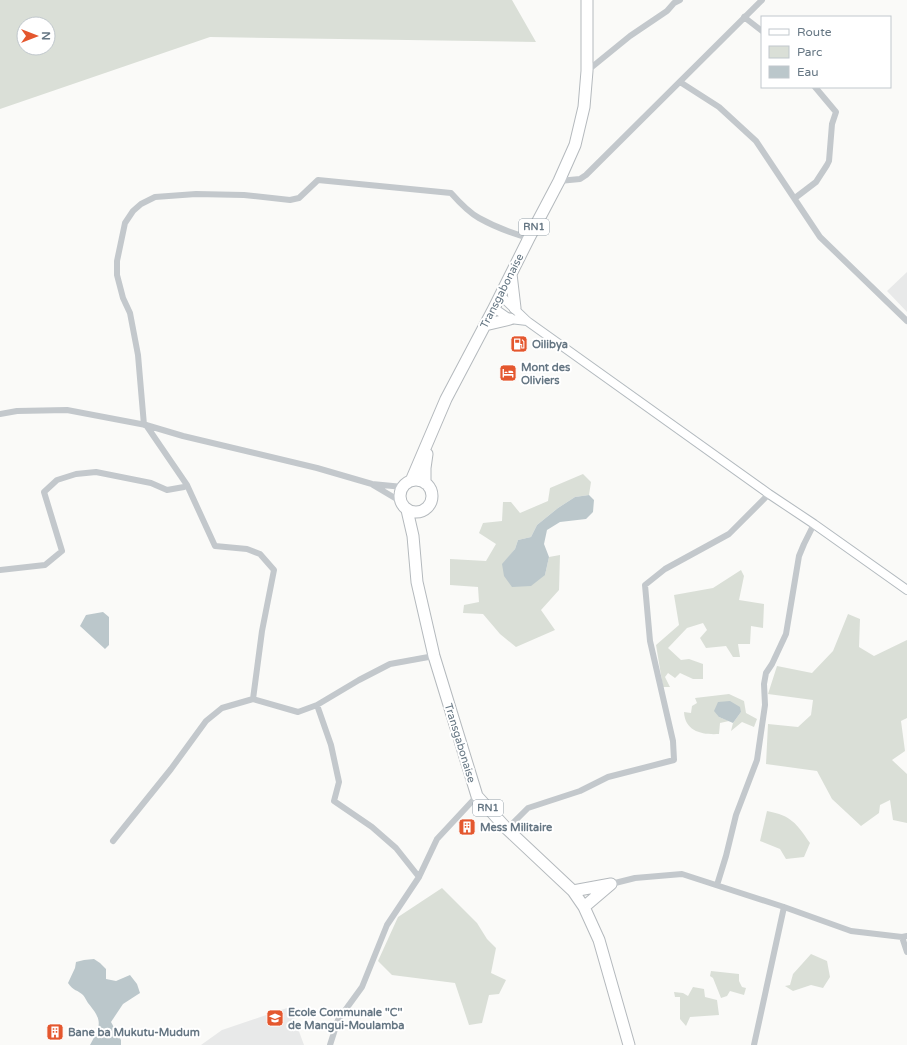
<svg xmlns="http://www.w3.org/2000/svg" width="907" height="1045" font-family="'Varela Round',sans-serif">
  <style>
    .built { fill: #e8e9e9 }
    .green { fill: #dadfd7; fill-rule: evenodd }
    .water { fill: #bbc7cb }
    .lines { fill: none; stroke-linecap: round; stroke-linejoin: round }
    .secondary-casing { stroke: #b3babf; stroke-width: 10 }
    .highway-casing { stroke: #b4b9bd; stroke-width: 13 }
    .street { stroke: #c3c8cc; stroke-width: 6 }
    .secondary { stroke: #fff; stroke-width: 8 }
    .highway { stroke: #fff; stroke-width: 11 }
    .labels { text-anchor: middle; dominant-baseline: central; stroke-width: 4; stroke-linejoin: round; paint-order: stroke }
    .shield { fill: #fff; stroke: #939fa8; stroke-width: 1 }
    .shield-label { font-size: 10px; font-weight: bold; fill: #657683 }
    .street-label { font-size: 11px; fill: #657683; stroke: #fff }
    .poi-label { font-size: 11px; font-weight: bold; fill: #657683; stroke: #fff; text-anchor: start }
  </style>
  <rect width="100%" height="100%" fill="#fafaf8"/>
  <path class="built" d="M 907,272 L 907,312 L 887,291 Z
    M 290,1007 L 304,1045 L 201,1045 L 222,1030 Z"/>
  <path class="green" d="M 0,0 L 512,0 L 536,42 L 210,37 L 0,109 ZM 24,24 L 48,24 L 48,48 L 24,48 Z
    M 583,474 L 591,482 L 589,495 L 575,497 L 558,508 L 537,525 L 531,537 L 518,540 L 515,549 L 503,564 L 545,575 L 549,557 L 560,555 L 559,590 L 541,610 L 555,630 L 516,647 L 500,634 L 483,614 L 463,613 L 464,605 L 479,602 L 478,587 L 450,585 L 450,559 L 486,561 L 496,544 L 479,533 L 483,523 L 502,521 L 503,502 L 511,502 L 520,513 L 548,501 L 550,488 Z
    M 741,570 L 744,576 L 739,600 L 764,604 L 763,628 L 751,626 L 750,644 L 738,644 L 740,657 L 733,657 L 726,646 L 706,648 L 700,638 L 707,630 L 703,623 L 687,628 L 668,648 L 681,660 L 689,659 L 703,664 L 703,679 L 693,679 L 680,673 L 675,678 L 668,673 L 665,677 L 670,687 L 663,687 L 656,645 L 679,625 L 674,595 L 713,588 Z
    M 848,614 L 860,619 L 859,647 L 874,656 L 907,640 L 907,718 L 901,721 L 905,751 L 892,760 L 907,774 L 907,823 L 893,820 L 890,800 L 880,805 L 879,813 L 861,826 L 832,799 L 817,771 L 766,764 L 768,724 L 798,727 L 811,715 L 813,700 L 768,694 L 777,666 L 812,673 L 833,651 Z
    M 729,694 L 744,701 L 746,713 L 757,719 L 754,727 L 742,722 L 731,731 L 733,723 L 741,712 L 719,717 L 729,721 L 720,723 L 719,734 C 703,735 685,732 684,712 L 691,713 L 692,706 L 697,703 L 695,698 Z
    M 767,811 C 792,816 796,823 810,843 L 804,857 L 786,859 L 780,849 L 760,841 Z
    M 442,888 L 477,923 L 487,939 L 496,948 L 491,973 L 506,980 L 499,994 L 489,995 L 482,1023 L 469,1025 L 455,983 L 392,975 L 378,961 L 398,917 Z
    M 811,954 L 827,961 L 830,977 L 823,988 L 811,985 L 793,991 L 785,986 L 790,985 L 793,974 Z
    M 711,971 L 739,974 L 739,981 L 742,987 L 746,988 L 744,995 L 730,991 L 727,996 L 721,998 L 713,978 L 710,976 Z
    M 693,987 L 704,989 L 705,997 L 717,1000 L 719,1015 L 690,1017 L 686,1026 L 680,1019 L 680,997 L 675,997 L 674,992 L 683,993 L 688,996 Z"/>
  <path class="water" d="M 589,495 L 594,500 L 593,512 L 586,519 L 560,522 L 547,530 L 544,544 L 549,557 L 545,575 L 531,586 L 512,587 L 504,576 L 502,564 L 515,549 L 518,540 L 531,537 L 537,525 L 558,508 L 575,497 Z
    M 103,612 L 109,617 L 109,645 L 105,649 L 80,626 L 86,615 Z
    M 730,701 L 740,707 L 741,712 L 733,723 L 719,717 L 714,711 L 718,702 Z
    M 94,959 L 100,963 L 106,969 L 106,979 L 116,981 L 130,975 L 137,984 L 140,993 L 123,1004 L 111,1022 L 121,1040 L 121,1045 L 90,1045 C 101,1025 103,1021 88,1003 C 86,1000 85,997 83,995 C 78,990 73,991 68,983 L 75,968 L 76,962 L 84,960 Z"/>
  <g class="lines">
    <g class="secondary-casing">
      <path id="secondary" d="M 500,295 L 527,321 L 769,494 L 814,524 L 907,590
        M 494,308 L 510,319 L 527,321"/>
    </g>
    <g class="highway-casing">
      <path id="highway" d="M 511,274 L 515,308
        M 485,325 L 510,319
        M400 496a16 16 0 1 1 32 0a16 16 0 1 1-32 0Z
        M 411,481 L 446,399 L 494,308 L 529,238 L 559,181 L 575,145 L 584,107 L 587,71 L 587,0
        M 425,483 L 425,468 L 427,454
        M 407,510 L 413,536 L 417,582 L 434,656 L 477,796 L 507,829 L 573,891 L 584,907 L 599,940 L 629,1045
        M 573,891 L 611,884
        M 584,907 L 611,884"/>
    </g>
    <path class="street" d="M 744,17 L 762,31
      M 587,71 L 630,36 L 667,11 L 674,3 L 680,0
      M 680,82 L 719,107 L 756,141 L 820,237 L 907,321
      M 559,181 L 580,179 L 586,175 L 762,0
      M 795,198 L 816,182 L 827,165 L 829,161 L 832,124 L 836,112 L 815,87
      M 0,414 L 17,411 L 67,410 L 146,425 L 183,436 L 317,468 L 372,484 L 403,487
      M 144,425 L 138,355 L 130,313 L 123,298 L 117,275 L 117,261 L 125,223 L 133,211 L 141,204 L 155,197 L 196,194 L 244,195 L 290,200 L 299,198 L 318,180 L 451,193 C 459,202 468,212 479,218 C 495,227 511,233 529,238
      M 146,425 L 187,485 L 215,546 L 247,549 L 260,554 L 274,570 L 262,631 L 253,699 L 298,712 L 317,705 L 359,680 L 390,664 L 434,656
      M 373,485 L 400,501
      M 0,570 L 45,565 L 62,551 L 44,492 L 57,480 L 76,474 L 96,472 L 151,483 L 167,490 L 184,487 L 187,485
      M 317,705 L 331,745 L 339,782 L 334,801 L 372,827 L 396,848 L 419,877
      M 507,829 L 528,808 L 580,791 L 608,777 L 674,760 L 673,741 L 650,641 L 645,585 L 665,569 L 729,534 L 769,494
      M 113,841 L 171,769 L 206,721 L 222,708 L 253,699
      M 611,884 L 635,878 L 682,874 L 784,907 L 851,931 L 902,937 L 907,936
      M 717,885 L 726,856 L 736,815 L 757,760 L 765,705 L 764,684 L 766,673 L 772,664 L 786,634 L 799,556 L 804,544 L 814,524
      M 902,937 L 907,952
      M 330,1045 L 338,1020 L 362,987 L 387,925 L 419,877 L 437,839 L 477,796
      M 754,1045 L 784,907"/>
    <use href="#secondary" class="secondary"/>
    <use href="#highway" class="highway"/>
  </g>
  <defs>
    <g id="fuel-square" transform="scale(0.9)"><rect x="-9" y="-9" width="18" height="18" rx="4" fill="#e4572e" stroke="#fff"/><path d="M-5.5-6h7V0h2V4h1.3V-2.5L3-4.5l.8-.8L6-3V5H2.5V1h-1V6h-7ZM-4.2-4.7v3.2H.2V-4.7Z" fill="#fff"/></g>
    <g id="hotel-square" transform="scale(0.9)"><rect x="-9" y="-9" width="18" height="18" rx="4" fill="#e4572e" stroke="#fff"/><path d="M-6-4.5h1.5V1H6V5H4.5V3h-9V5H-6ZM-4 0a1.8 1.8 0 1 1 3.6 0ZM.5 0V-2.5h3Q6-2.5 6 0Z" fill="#fff"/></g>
    <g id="building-square" transform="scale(0.9)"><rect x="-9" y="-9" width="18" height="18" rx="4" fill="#e4572e" stroke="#fff"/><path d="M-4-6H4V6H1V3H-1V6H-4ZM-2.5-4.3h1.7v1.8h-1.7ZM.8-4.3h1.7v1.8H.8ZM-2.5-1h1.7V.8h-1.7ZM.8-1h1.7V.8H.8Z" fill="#fff"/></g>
    <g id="school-square" transform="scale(0.9)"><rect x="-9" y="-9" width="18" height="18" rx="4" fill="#e4572e" stroke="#fff"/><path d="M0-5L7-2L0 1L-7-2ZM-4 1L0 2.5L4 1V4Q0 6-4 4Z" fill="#fff"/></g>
  </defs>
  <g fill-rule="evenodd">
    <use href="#fuel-square" x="519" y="344"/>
    <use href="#hotel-square" x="508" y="373"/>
    <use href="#building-square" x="467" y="827"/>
    <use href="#school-square" x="275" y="1018"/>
    <use href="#building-square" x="55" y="1032"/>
  </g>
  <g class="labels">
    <g class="shield">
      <rect x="519" y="219" width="30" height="16" rx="3"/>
      <rect x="473" y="800" width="30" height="16" rx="3"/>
    </g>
    <g class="shield-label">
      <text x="534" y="227">RN1</text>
      <text x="488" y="808">RN1</text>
    </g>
    <g class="street-label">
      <text transform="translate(502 291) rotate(-63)">Transgabonaise</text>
      <text transform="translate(460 743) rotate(73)">Transgabonaise</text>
    </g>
    <g class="poi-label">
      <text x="532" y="344">Oilibya</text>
      <text x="521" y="367">Mont des<tspan x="521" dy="13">Oliviers</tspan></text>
      <text x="480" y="827">Mess Militaire</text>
      <text x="288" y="1012">Ecole Communale ''C''<tspan x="288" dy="13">de Mangui-Moulamba</tspan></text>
      <text x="68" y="1032">Bane ba Mukutu-Mudum</text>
    </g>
  </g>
  <rect x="761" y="16" width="130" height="72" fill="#ffffff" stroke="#c1c8cd"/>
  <rect x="769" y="29" width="20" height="6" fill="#ffffff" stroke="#c1c8cd"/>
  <text x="797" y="36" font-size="12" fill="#657683">Route</text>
  <rect x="769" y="46" width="20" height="12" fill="#dadfd7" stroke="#c1c8cd"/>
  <text x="797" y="56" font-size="12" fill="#657683">Parc</text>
  <rect x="769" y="66" width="20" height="12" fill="#bbc7cb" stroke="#c1c8cd"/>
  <text x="797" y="76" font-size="12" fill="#657683">Eau</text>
  <g transform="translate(36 36) rotate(90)"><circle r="19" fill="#ffffff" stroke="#c1c8cd"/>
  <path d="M0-3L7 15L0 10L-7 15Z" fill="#e4572e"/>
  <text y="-6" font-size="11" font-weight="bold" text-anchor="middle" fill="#657683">N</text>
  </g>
</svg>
